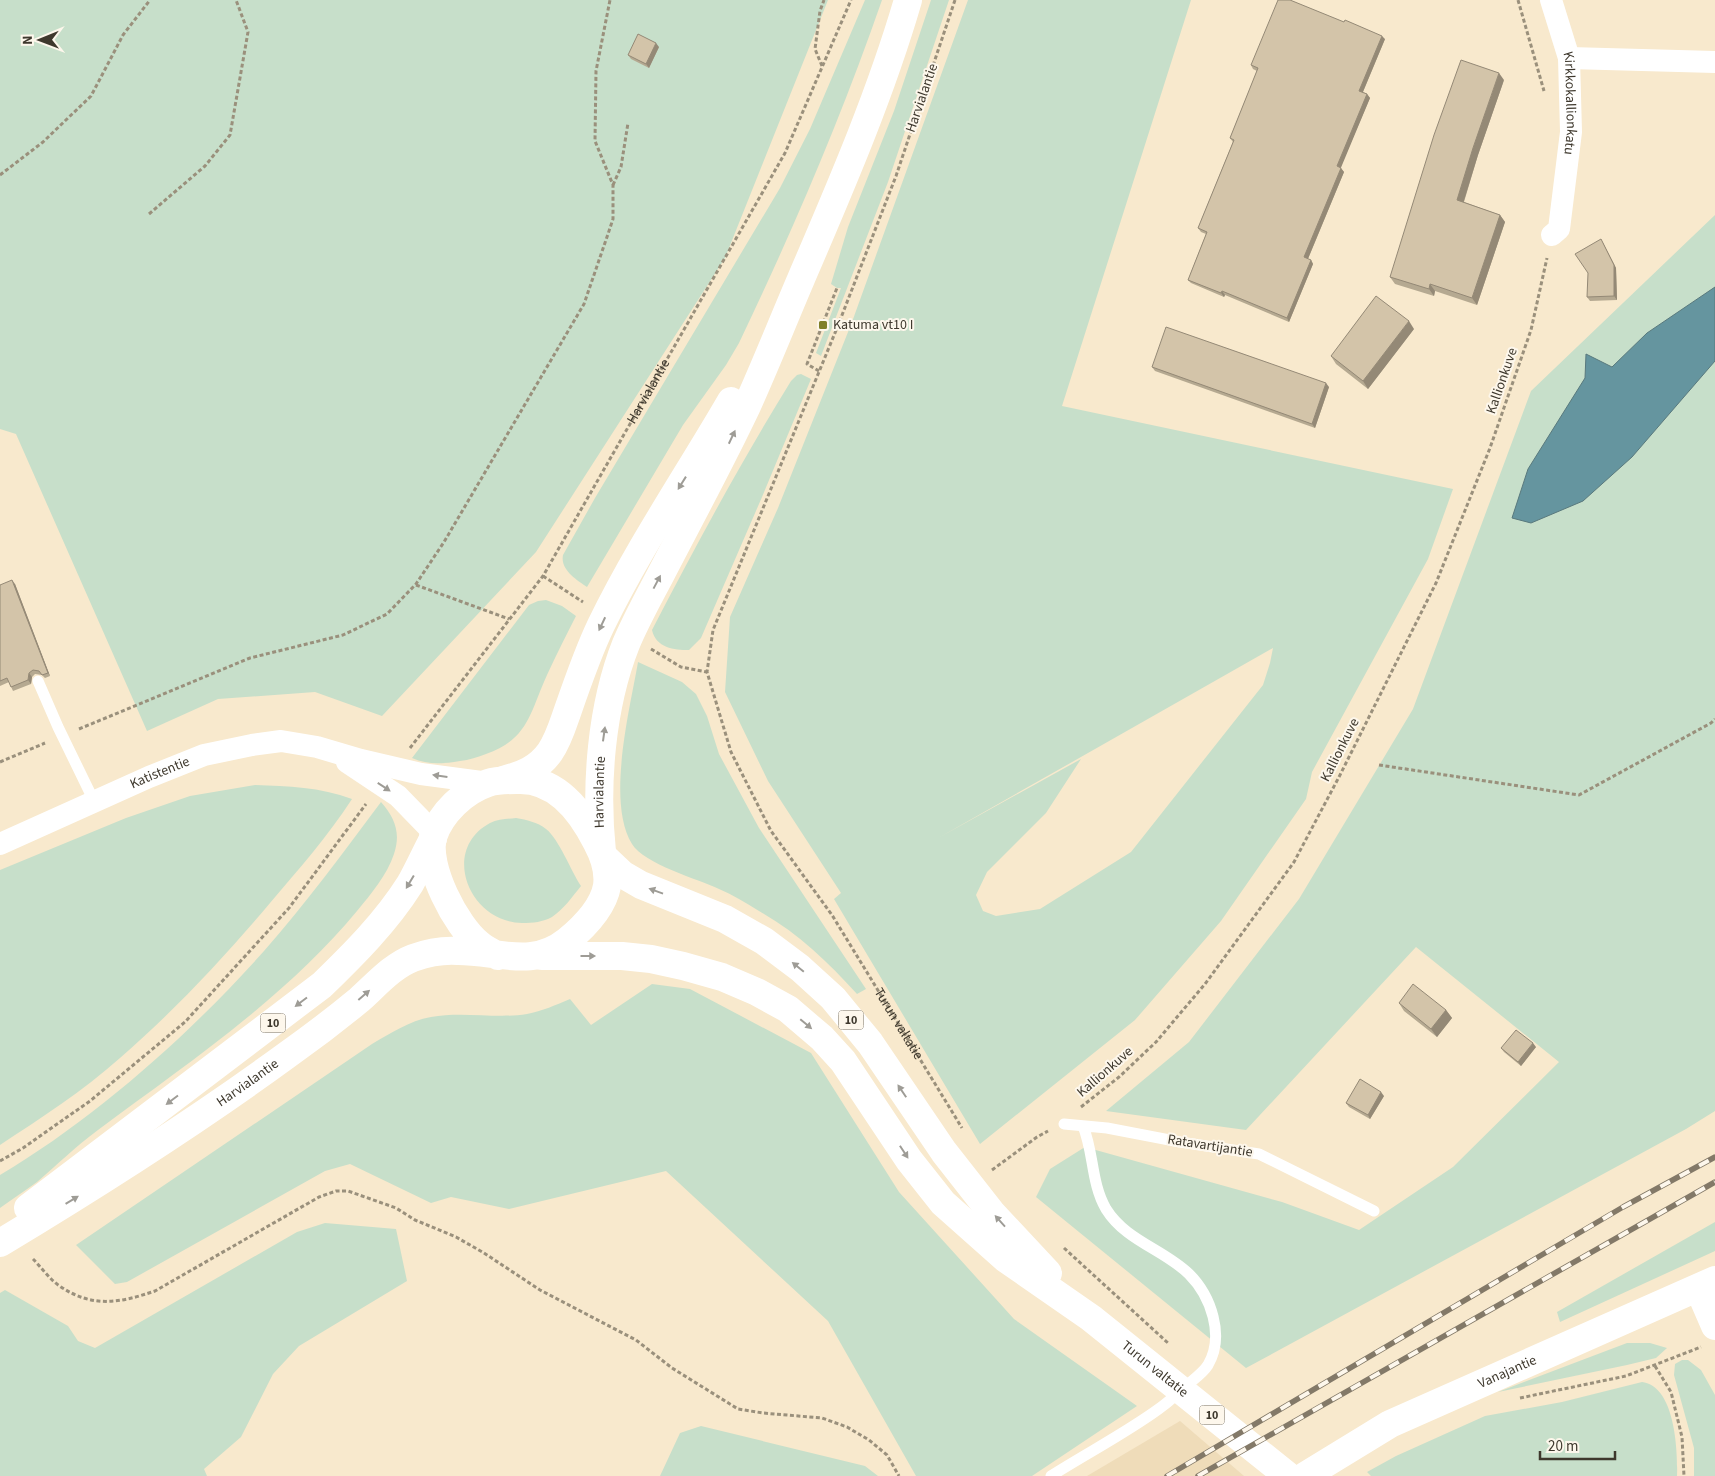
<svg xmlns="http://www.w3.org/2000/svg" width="1715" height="1476" font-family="'Source Sans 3',sans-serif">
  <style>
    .built { fill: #efdcb9 }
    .green { fill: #c7dfca; fill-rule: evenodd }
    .water { fill: #65959f; stroke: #59797d }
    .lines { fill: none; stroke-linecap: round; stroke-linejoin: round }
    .path { stroke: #9a907c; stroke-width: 3; stroke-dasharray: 4 2.5; stroke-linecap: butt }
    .lane { stroke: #fff; stroke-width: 11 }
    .street { stroke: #fff; stroke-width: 22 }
    .secondary { stroke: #fff; stroke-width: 28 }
    .highway { stroke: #fff; stroke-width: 28 }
    .rail-casing { stroke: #837968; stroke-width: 5.5 }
    .rail { stroke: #fdf7ec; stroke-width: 4; stroke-dasharray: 11; stroke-linecap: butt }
    .wall { fill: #b5a991 }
    .shaded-wall { fill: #948976 }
    .building { fill: #d3c4a9; stroke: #948976 }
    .oneway { fill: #9e9c96 }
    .poi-dot { fill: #7f7f28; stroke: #fdf7ec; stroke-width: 2 }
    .labels { text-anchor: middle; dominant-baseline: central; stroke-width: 4; stroke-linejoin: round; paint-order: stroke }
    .shield { fill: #fdf7ec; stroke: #777166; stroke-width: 1 }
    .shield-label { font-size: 12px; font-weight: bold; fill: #3e382d }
    .street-label { font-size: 14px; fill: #3e382d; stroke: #fdf7ec }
    .poi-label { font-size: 14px; fill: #3e382d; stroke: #fdf7ec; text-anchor: start }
  </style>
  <rect width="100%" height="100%" fill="#f8e9cd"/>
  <path class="built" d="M 1180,1421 L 1244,1476 L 1087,1476 Z"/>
  <path class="green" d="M 0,0 L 828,0 L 725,258 L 536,552 L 382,716 L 315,692 L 218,699 L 147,731 L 16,434 L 0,429 Z
    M 865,0 L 882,0 C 841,118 793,230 739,343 L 726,365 L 683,425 L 587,587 C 577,580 560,570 563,555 L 595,498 L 780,188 L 810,129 Z
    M 931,0 L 949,0 L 888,182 L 821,356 L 816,353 L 841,288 L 837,288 L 831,284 L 848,227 L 894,111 Z
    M 968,0 L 1191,0 L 1062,406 L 1453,489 L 1428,559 L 1312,772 L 1306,799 L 1221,921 L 1135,1020 L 980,1144 L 834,899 L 841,893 L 768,781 L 725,692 L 730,617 L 778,508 L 852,322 ZM 1273,648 L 1270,663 L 1263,685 L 1131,852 L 1040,909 L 996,916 L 983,911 L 976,895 L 987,872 L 1046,813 L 1081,759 L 940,837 Z
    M 1715,215 L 1715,1111 L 1686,1129 L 1246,1368 L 1036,1197 L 1050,1169 L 1085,1147 L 1282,1202 L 1359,1230 L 1453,1167 L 1559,1062 L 1416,947 L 1246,1130 L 1106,1111 L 1189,1042 L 1299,899 L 1413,709 L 1531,391 Z
    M 801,374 L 811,379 L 762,497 L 701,638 L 689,650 C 674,650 656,648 652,630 C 696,545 741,462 791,381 L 797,375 Z
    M 546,600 L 562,606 L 576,616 C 566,636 556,655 547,675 C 530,712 529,739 486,754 C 478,757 469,760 460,761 C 442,764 428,765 412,758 L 529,605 L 538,601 Z
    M 638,662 L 682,682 L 696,694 L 707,716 L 719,754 L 759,828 L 866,989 L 857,994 C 827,961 798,933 759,911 C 746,903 733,895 719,889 C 698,879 644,864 632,844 C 606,802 630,709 638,662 Z
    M 255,785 C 288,786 320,787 352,799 C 328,836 299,869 270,903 C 224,958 174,1011 120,1058 C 83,1091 41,1118 0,1145 L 0,870 L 126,818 L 190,796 Z
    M 381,802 C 395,818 401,833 394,854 C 387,875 371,894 357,911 C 285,998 188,1063 98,1130 C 76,1146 57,1165 37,1182 C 25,1191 12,1199 0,1208 L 0,1175 C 96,1118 190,1034 264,951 C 306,903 343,853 381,802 Z
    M 516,818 C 527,820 537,822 546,829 C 559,839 571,871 581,886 C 572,897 564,909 552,917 C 543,922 533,923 522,923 C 469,922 440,850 490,823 C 498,819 508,819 516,818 Z
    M 652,984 L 690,989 L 811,1053 L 899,1192 L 1014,1319 L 1137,1406 L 1032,1476 L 916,1476 L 828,1321 L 666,1171 L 509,1209 L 451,1197 L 431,1203 L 350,1164 L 325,1171 L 127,1282 L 115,1284 L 76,1245 L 372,1044 C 391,1033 409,1021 431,1017 C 462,1011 497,1019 527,1014 C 542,1011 556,1005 570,999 L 591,1025 Z
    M 1715,1222 L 1715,1251 L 1560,1322 L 1557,1312 Z
    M 325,1223 L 396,1229 L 407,1281 L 299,1346 L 273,1374 L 241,1437 L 204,1469 L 207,1476 L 0,1476 L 0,1293 L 5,1290 L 68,1326 L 78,1341 L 95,1348 L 297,1232 Z
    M 1627,1343 L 1650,1343 L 1667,1348 L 1656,1358 L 1627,1365 L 1498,1392 Z
    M 1682,1360 L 1688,1360 L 1701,1370 L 1715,1395 L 1715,1476 L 1694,1476 L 1694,1448 L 1674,1375 L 1675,1364 Z
    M 1642,1382 C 1675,1386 1678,1450 1677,1476 L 1371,1476 L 1367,1472 L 1396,1456 L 1485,1416 L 1562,1402 Z
    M 701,1426 L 865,1466 L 878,1476 L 660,1476 L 680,1433 Z"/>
  <path class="water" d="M 1715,287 L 1715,361 L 1632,457 L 1583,501 L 1531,523 L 1512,518 L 1528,469 L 1585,378 L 1586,354 L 1612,367 L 1647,333 Z"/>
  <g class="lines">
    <g class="path">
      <path id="s1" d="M 955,0 L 896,176 L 837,328 L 713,630 L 707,672 L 731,752 L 771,831 L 832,915 L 962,1128"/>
      <path d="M 1518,0 L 1544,91"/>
      <path d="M 822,66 L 815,49 L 820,11 L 824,0"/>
      <path d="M 0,175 L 43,142 L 91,96 L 123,35 L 150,0"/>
      <path d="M 613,185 L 621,167 L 628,123"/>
      <path d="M 149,214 L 205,166 L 230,135 L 248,32 L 236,0"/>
      <path d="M 819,371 L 807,364 L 837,288"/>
      <path d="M 543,576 L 583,602"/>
      <path d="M 416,585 L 509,619"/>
      <path d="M 651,649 L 681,667 L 707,672"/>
      <path d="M 79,729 L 250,658 L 343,635 L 387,614 L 416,584 L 444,542 L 584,304 L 608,234 L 613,219 L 613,185 L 595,141 L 596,71 L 610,0"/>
      <path id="s2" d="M 410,748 L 543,576 L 785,153 L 851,0"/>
      <path d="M 0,762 L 45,743"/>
      <path d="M 1379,765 L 1579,795 L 1711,723 L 1715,719"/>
      <path d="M 1081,1107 L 1119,1077 L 1156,1042 L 1205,984 L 1294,862 L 1340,775 L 1436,583 L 1490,448 L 1531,330 L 1547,258"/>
      <path d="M 0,1161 L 23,1148 L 90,1101 L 185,1022 L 289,908 L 366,804"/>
      <path d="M 992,1170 L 1037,1137 L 1048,1131"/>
      <path d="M 1064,1248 L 1168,1343"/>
      <path d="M 33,1259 C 41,1267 50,1280 61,1287 C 93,1308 120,1303 155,1291 L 319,1197 L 336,1191 L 348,1191 L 396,1208 L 415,1220 L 456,1237 L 484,1253 L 540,1290 L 636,1340 L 672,1368 L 738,1409 L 763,1413 L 822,1418 L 847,1427 L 869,1440 L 887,1455 L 899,1476"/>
      <path d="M 1655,1366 L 1671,1392 L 1682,1437 L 1684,1476"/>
      <path d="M 1520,1398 L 1626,1376 L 1701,1347"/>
    </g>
    <path class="lane" d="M 38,681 L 58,727 L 94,801
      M 1064,1124 L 1107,1128 L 1180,1142 L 1259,1154 L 1374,1211
      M 1051,1476 C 1087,1453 1126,1433 1160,1408 C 1170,1401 1178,1393 1186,1386 C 1194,1379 1203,1373 1208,1365 C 1225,1336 1211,1296 1189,1274 C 1163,1249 1126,1241 1106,1209 C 1091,1183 1094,1153 1083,1126"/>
    <g class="street">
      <path id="s3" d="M 1551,0 L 1569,58 L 1571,132 L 1559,229 L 1552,235"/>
      <path d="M 1569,58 L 1715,62"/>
      <path d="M 347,762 L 398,796 L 432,831 L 434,836"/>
      <path id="s4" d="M 0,844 L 149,777 L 204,755 L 252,745 L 281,741 L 317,747 L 361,760 L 421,774 L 489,783"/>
    </g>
    <g class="secondary">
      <path d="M 503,780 C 522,775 538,769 550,752 C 559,739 563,724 568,710 C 578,681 588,652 601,625 C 639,547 688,475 731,401"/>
      <path id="s5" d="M 602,852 C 595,786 601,707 626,644 C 636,620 649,597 661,574 C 690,518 720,463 747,406 C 766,364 783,321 801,279 C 840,188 880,96 908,0"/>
      <path id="s6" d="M 1305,1476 L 1390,1424 L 1715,1280"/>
    </g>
    <g class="highway">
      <path d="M 604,857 L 622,874 L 641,885 L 725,919 L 764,941 L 800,968 L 833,998 L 870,1043 L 944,1152 L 991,1212 L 1048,1273"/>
      <path id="s7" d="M 542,956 L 622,956 L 651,959 L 683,966 L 722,977 L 757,992 L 788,1009 L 822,1038 L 843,1061 L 909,1160 L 943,1203 L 1006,1259 L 1091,1318 L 1288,1476"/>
      <path d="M 28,1208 L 322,985 C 354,954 386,922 410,884 C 418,870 425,854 433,839"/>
      <path id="s8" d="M 0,1243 C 98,1184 194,1123 287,1055 C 311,1038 336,1019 359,1000 C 376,985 392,966 413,958 C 427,953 443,950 458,951 C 498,951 532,969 567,941 C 584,927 603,908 607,886 C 609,871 604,856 597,843 C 581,811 556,778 517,780 C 507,780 497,780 488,783 C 464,791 441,813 433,837 C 425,866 456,926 479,944 C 484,949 492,952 498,956"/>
      <path d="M 1699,1289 L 1715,1326"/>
    </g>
    <g class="rail-casing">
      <path id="rail" d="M 1167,1476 L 1623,1207 L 1715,1157
        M 1198,1476 L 1715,1182"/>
    </g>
    <use href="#rail" class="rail"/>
  </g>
  <path class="wall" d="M 1385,39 L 1363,92 L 1367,94 L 1370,98 L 1340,168 L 1344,172 L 1308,259 L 1311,260 L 1313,264 L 1289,322 L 1225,295 L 1224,297 L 1191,283 L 1188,280 L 1206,234 L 1201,232 L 1198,228 L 1233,142 L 1230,138 L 1257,71 L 1253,69 L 1251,65 Z
    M 659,47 L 649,68 L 631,59 L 628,55 Z
    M 1504,80 L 1478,155 L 1464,202 L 1500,215 L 1505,222 L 1477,305 L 1435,291 L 1434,296 L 1395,284 L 1390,277 Z
    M 1603,243 L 1616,268 L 1617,300 L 1590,301 L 1587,297 Z
    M 1414,329 L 1368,389 L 1336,364 L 1331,356 Z
    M 1152,367 L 1329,387 L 1315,428 L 1155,371 Z
    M 15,584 L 50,676 L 45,678 L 42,675 L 35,674 L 32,677 L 31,684 L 13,691 L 9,682 L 0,686 L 0,585 Z
    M 1399,1003 L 1446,1010 L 1452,1018 L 1437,1037 L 1404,1011 Z
    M 1536,1047 L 1521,1066 L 1504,1052 L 1501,1048 Z
    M 1384,1096 L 1370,1119 L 1349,1107 L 1346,1103 Z"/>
  <path class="shaded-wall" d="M 1382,36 L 1385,39 L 1362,94 L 1359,91 Z
    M 656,43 L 659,47 L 649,68 L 646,64 Z
    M 1499,73 L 1504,80 L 1478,155 L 1462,207 L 1457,200 L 1473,148 Z
    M 1367,94 L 1370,98 L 1340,170 L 1337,166 Z
    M 1341,168 L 1344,172 L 1307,261 L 1304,257 Z
    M 1500,215 L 1505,222 L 1477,305 L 1472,298 Z
    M 1601,239 L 1616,268 L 1617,300 L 1614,296 Z
    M 1311,260 L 1313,264 L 1289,322 L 1287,318 Z
    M 1430,284 L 1435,291 L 1434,296 L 1429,289 Z
    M 1222,291 L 1225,295 L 1224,297 L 1221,293 Z
    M 1409,321 L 1414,329 L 1368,389 L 1363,381 Z
    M 1326,383 L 1329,387 L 1315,428 L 1312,424 Z
    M 12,580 L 15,584 L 50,676 L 48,673 Z
    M 29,673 L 32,677 L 31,684 L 28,680 Z
    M 1446,1010 L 1452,1018 L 1437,1037 L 1431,1029 Z
    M 1533,1043 L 1536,1047 L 1521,1066 L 1518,1062 Z
    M 1381,1092 L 1384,1096 L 1370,1119 L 1368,1115 Z"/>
  <path class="building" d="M 1278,0 L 1290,0 L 1344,22 L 1345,20 L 1382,36 L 1359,91 L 1367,94 L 1337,166 L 1341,168 L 1304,257 L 1311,260 L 1287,318 L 1222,291 L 1221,293 L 1188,280 L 1207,232 L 1198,228 L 1234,140 L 1230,138 L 1258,68 L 1251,65 Z
    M 638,34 L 656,43 L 646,64 L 628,55 Z
    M 1461,60 L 1499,73 L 1473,148 L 1457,200 L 1500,215 L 1472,298 L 1430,284 L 1429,289 L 1390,277 L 1434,135 Z
    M 1601,239 L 1614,265 L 1614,296 L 1587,297 L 1588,273 L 1575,254 Z
    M 1376,296 L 1409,321 L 1363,381 L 1331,356 Z
    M 1166,327 L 1326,383 L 1312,424 L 1152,367 Z
    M 12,580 L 48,673 L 42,675 L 39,671 L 33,670 L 29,673 L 28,680 L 11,687 L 7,678 L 0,681 L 0,585 Z
    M 1413,984 L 1446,1010 L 1431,1029 L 1399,1003 Z
    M 1516,1030 L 1533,1043 L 1518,1062 L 1501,1048 Z
    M 1360,1079 L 1381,1092 L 1368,1115 L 1346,1103 Z"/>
  <defs><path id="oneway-solid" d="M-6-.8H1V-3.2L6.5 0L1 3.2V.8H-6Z" transform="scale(1.25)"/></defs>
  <g class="oneway">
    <use href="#oneway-solid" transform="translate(732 437) rotate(-65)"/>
    <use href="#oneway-solid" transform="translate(682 483) rotate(122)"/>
    <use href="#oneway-solid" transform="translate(657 582) rotate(-62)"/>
    <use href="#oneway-solid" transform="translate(602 624) rotate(115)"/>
    <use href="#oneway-solid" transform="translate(604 734) rotate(-82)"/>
    <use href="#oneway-solid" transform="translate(440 776) rotate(-172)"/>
    <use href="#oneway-solid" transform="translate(384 787) rotate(33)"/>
    <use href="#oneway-solid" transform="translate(410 882) rotate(121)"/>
    <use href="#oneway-solid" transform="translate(656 891) rotate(-160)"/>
    <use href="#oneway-solid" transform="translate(588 956)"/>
    <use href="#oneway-solid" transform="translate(798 967) rotate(-141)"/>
    <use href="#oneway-solid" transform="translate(364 995) rotate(-41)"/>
    <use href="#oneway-solid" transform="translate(301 1002) rotate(143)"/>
    <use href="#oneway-solid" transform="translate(806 1024) rotate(40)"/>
    <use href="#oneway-solid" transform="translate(902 1091) rotate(-124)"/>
    <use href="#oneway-solid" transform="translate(172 1100) rotate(143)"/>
    <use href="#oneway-solid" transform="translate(904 1152) rotate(57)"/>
    <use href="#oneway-solid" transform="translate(72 1200) rotate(-31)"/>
    <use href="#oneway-solid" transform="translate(1000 1221) rotate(-132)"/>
  </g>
  <rect class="poi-dot" x="818" y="320" width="10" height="10" rx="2.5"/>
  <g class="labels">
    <g class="shield">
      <rect x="838.5" y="1010.5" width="25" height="19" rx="4"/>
      <rect x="260.5" y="1013.5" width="25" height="19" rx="4"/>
      <rect x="1199.5" y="1405.5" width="25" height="19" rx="4"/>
    </g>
    <g class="shield-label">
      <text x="851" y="1020">10</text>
      <text x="273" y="1023">10</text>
      <text x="1212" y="1415">10</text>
    </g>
    <g class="street-label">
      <text transform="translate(922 98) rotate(-71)">Harvialantie</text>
      <text stroke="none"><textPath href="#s3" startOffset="106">Kirkkokallionkatu</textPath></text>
      <text transform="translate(1502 381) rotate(-71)">Kallionkuve</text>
      <text stroke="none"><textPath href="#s2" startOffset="430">Harvialantie</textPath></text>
      <text transform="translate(1340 750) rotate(-63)">Kallionkuve</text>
      <text stroke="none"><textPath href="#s4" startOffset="175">Katistentie</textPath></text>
      <text stroke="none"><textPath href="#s5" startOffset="60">Harvialantie</textPath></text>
      <text stroke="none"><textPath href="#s1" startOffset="1121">Turun valtatie</textPath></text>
      <text transform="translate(1105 1072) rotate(-41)">Kallionkuve</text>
      <text stroke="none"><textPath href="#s8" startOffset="295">Harvialantie</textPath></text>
      <text transform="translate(1210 1146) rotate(9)">Ratavartijantie</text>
      <text stroke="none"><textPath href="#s7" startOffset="775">Turun valtatie</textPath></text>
      <text stroke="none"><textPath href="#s6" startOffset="228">Vanajantie</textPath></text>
    </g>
    <g class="poi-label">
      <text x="833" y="325">Katuma vt10 I</text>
    </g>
  </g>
  <g transform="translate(40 40) rotate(269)" stroke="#fdf7ec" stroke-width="4" paint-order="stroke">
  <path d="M0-4L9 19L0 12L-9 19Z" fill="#3e382d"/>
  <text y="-8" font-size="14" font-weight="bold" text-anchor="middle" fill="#3e382d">N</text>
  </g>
  <path d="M1540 1451v8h75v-8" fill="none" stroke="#3e382d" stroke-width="2.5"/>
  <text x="1548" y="1451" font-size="15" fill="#3e382d" stroke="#fdf7ec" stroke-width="4" paint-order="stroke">20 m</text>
</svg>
